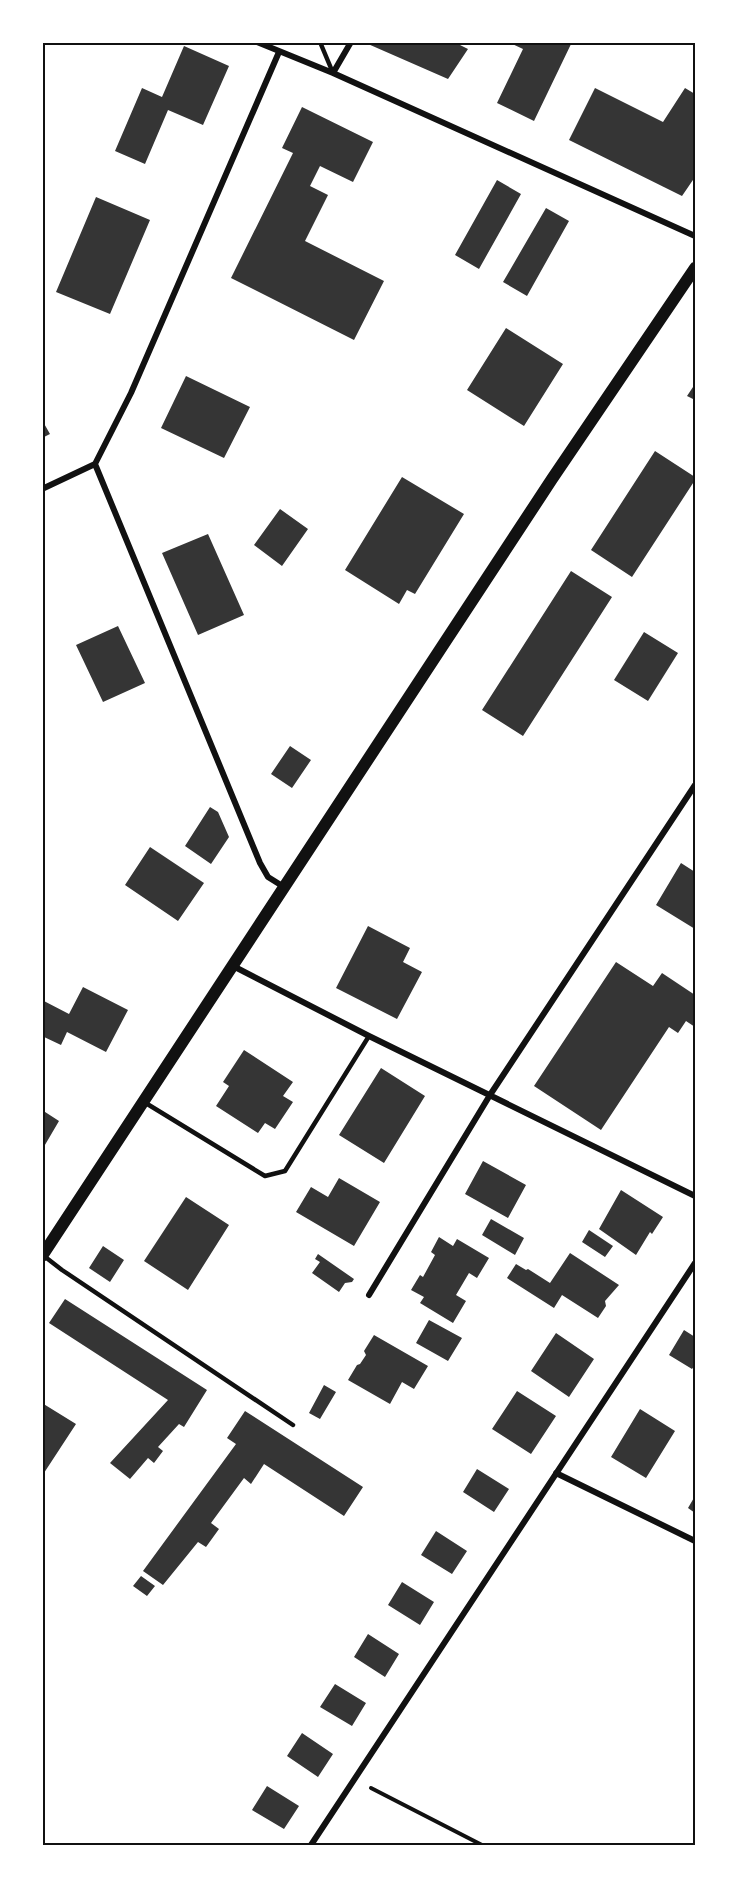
<svg xmlns="http://www.w3.org/2000/svg" width="737" height="1887" font-family="Raleway,sans-serif">
  <style>
    .building { fill: #353535 }
    .lines { fill: none; stroke-linecap: round; stroke-linejoin: round }
    .path { stroke: #111; stroke-width: 4 }
    .service { stroke: #111; stroke-width: 4.5 }
    .minor { stroke: #111; stroke-width: 6 }
    .secondary { stroke: #111; stroke-width: 12 }
    .neatline { fill: none; stroke: #111; stroke-width: 2 }
  </style>
  <rect width="100%" height="100%" fill="#fff"/>
  <path class="building" d="M 369,42 L 454,42 L 468,49 L 448,79 L 368,44 Z
    M 508,42 L 572,42 L 534,121 L 497,103 L 523,49 Z
    M 184,46 L 229,66 L 203,125 L 168,110 L 145,164 L 115,151 L 142,88 L 162,97 Z
    M 595,88 L 663,122 L 685,88 L 695,94 L 695,177 L 682,196 L 569,140 Z
    M 302,107 L 373,142 L 353,182 L 320,166 L 310,186 L 328,195 L 305,241 L 384,281 L 354,340 L 231,278 L 293,153 L 282,148 Z
    M 497,180 L 521,194 L 479,269 L 455,255 Z
    M 96,197 L 150,220 L 110,314 L 56,292 Z
    M 546,208 L 569,221 L 527,296 L 503,282 Z
    M 506,328 L 563,364 L 524,426 L 467,390 Z
    M 186,376 L 250,407 L 224,458 L 161,428 Z
    M 695,384 L 695,400 L 687,396 Z
    M 42,420 L 50,434 L 42,438 Z
    M 655,451 L 695,477 L 695,480 L 632,577 L 591,550 Z
    M 402,477 L 464,514 L 415,594 L 407,590 L 399,604 L 345,570 Z
    M 280,509 L 308,529 L 282,566 L 254,545 Z
    M 208,534 L 244,615 L 198,635 L 162,553 Z
    M 571,571 L 612,597 L 523,736 L 482,710 Z
    M 118,626 L 145,683 L 103,702 L 76,645 Z
    M 644,632 L 678,653 L 648,701 L 614,680 Z
    M 290,746 L 311,760 L 292,788 L 271,774 Z
    M 210,807 L 218,812 L 229,837 L 211,864 L 185,846 Z
    M 150,847 L 204,883 L 178,921 L 125,885 Z
    M 681,863 L 695,872 L 695,929 L 656,905 Z
    M 368,926 L 410,948 L 403,962 L 422,972 L 397,1019 L 336,988 Z
    M 616,962 L 653,986 L 662,973 L 695,995 L 695,1027 L 686,1021 L 678,1033 L 669,1027 L 601,1130 L 534,1086 Z
    M 83,987 L 128,1010 L 106,1052 L 67,1032 L 61,1045 L 42,1036 L 42,1000 L 69,1014 Z
    M 244,1050 L 293,1082 L 283,1096 L 293,1102 L 275,1129 L 265,1123 L 258,1133 L 216,1106 L 229,1086 L 223,1082 Z
    M 381,1068 L 425,1096 L 384,1163 L 339,1135 Z
    M 42,1110 L 59,1121 L 42,1150 Z
    M 483,1161 L 526,1185 L 508,1218 L 465,1194 Z
    M 339,1178 L 380,1202 L 354,1246 L 296,1212 L 311,1187 L 328,1197 Z
    M 621,1190 L 663,1217 L 652,1234 L 650,1232 L 636,1255 L 599,1229 Z
    M 186,1197 L 229,1225 L 188,1290 L 144,1261 Z
    M 491,1219 L 524,1238 L 515,1255 L 482,1235 Z
    M 589,1230 L 613,1246 L 605,1257 L 582,1242 Z
    M 439,1237 L 453,1246 L 457,1239 L 489,1258 L 477,1278 L 469,1273 L 456,1295 L 466,1301 L 453,1323 L 420,1303 L 424,1297 L 411,1290 L 420,1275 L 423,1277 L 435,1255 L 431,1252 Z
    M 103,1246 L 124,1260 L 110,1282 L 89,1268 Z
    M 570,1253 L 619,1285 L 605,1301 L 606,1306 L 598,1318 L 562,1295 L 554,1308 L 507,1278 L 516,1264 L 526,1270 L 528,1269 L 550,1283 Z
    M 318,1254 L 354,1279 L 352,1282 L 345,1283 L 339,1292 L 312,1273 L 320,1262 L 315,1259 Z
    M 65,1299 L 207,1390 L 184,1427 L 179,1424 L 158,1447 L 163,1451 L 154,1463 L 148,1458 L 130,1479 L 110,1463 L 168,1400 L 49,1323 Z
    M 429,1320 L 462,1338 L 448,1361 L 416,1343 Z
    M 684,1330 L 695,1337 L 695,1365 L 692,1369 L 669,1355 Z
    M 556,1333 L 594,1359 L 569,1397 L 531,1371 Z
    M 374,1335 L 428,1366 L 414,1389 L 402,1382 L 390,1404 L 348,1380 L 357,1365 L 360,1364 L 366,1355 L 364,1351 Z
    M 324,1385 L 336,1392 L 320,1419 L 309,1413 Z
    M 517,1391 L 556,1416 L 531,1454 L 492,1429 Z
    M 42,1403 L 76,1424 L 42,1476 Z
    M 640,1409 L 675,1431 L 646,1478 L 611,1457 Z
    M 245,1411 L 363,1487 L 344,1516 L 264,1464 L 251,1484 L 244,1478 L 211,1523 L 219,1529 L 206,1547 L 198,1542 L 163,1585 L 143,1571 L 236,1444 L 227,1438 Z
    M 477,1469 L 509,1489 L 494,1512 L 463,1492 Z
    M 695,1496 L 695,1513 L 688,1508 Z
    M 436,1531 L 467,1551 L 452,1574 L 421,1555 Z
    M 141,1576 L 155,1586 L 147,1596 L 133,1586 Z
    M 402,1582 L 434,1602 L 420,1625 L 388,1605 Z
    M 368,1634 L 399,1654 L 385,1677 L 354,1657 Z
    M 335,1684 L 366,1703 L 352,1726 L 320,1707 Z
    M 302,1733 L 333,1754 L 318,1777 L 287,1756 Z
    M 267,1786 L 299,1806 L 284,1829 L 252,1810 Z"/>
  <g class="lines">
    <path class="path" d="M 371,1788 L 482,1845"/>
    <path class="service" d="M 320,42 L 333,73
      M 144,1102 L 265,1176 L 285,1171 L 369,1036
      M 44,1256 L 62,1270 L 293,1425"/>
    <path class="minor" d="M 257,42 L 333,73 L 695,236
      M 333,73 L 351,42
      M 95,464 L 260,863 L 268,877 L 284,887
      M 42,489 L 95,464 L 131,393 L 279,52
      M 233,966 L 369,1036 L 695,1196
      M 369,1295 L 490,1095 L 695,785
      M 556,1473 L 695,1541
      M 311,1845 L 695,1263"/>
    <path class="secondary" d="M 42,1256 L 552,479 L 695,268"/>
  </g>
  <rect width="737" height="1887" fill="none" stroke="#ffffff" stroke-width="87"/>
  <rect x="44" y="44" width="650" height="1800" class="neatline"/>
</svg>
